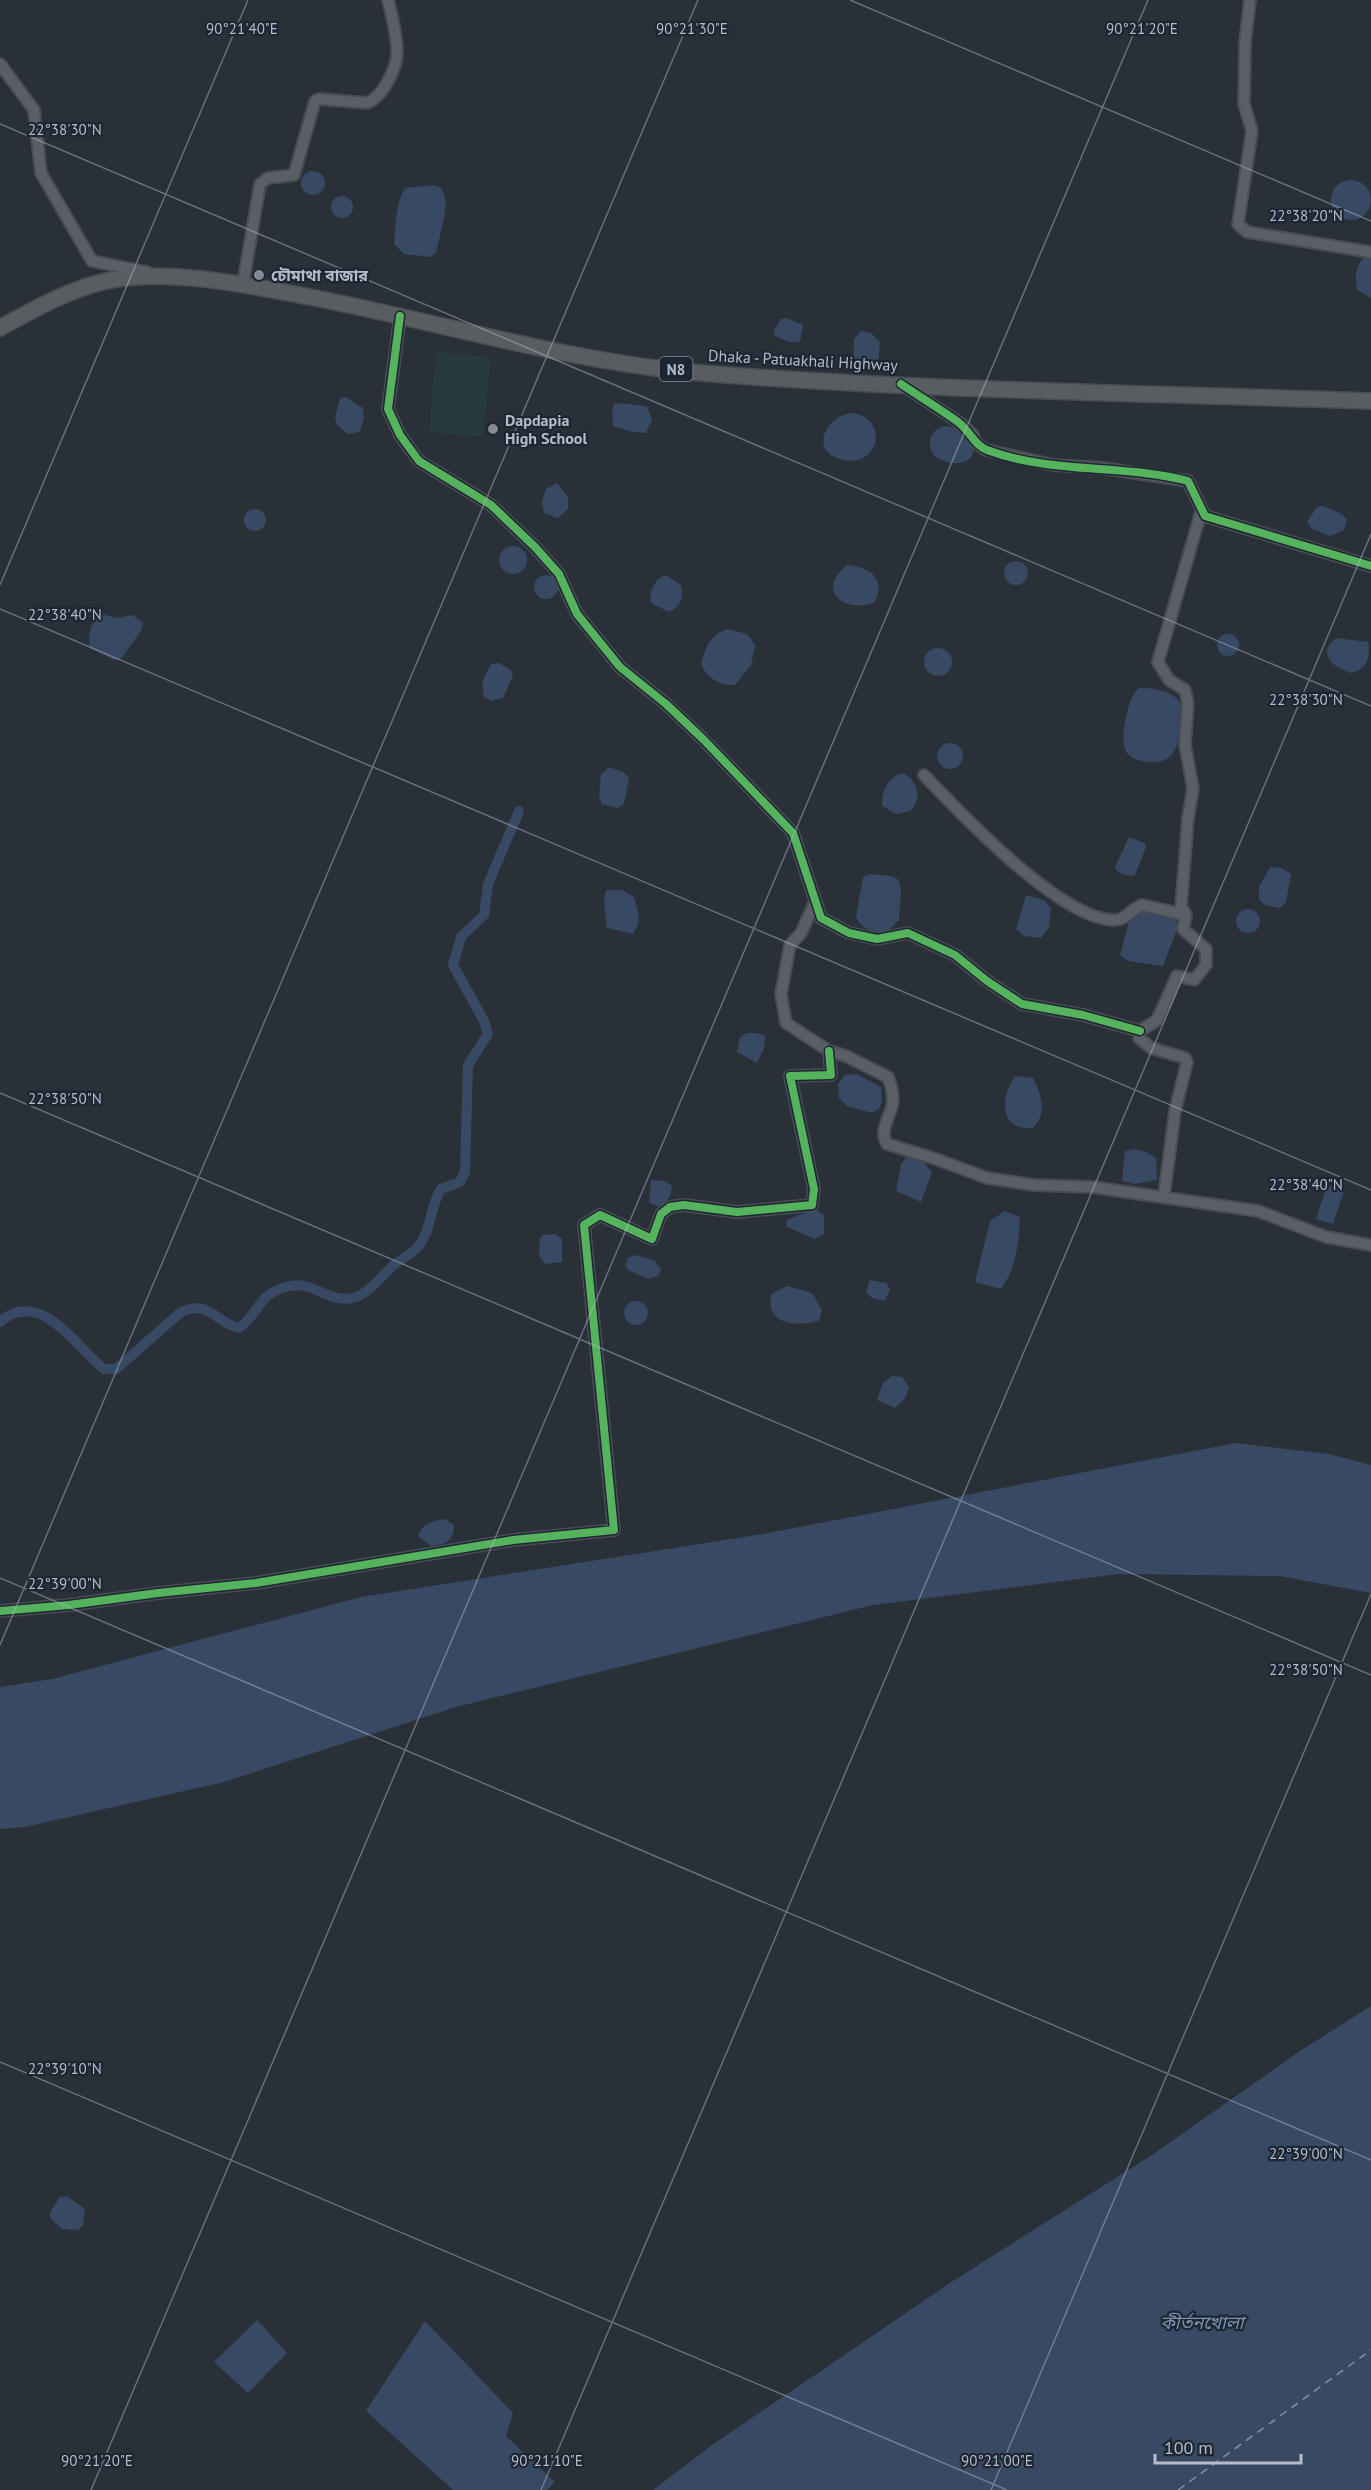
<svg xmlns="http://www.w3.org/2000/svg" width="1371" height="2490" font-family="'PT Sans','Noto Sans Bengali',sans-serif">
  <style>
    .green { fill: #273a3e }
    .water { fill: #384963 }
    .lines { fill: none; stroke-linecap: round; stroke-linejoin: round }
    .canal { stroke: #384963; stroke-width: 10 }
    .ferry { stroke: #7c92b1; stroke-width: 1.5; stroke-dasharray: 8 6; stroke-linecap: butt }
    .minor-casing { stroke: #484c53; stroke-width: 14 }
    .highway-casing { stroke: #474c53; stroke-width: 18 }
    .minor { stroke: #5a5e66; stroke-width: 10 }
    .highway { stroke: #5a5d60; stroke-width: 15 }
    .cycleway-casing { stroke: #1d2633; stroke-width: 11 }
    .cycleway { stroke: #56b35d; stroke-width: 8 }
    .ticks { fill: none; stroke: #b4bcc9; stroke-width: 1.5; stroke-opacity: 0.45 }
    .poi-dot { fill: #848b96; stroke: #1d2633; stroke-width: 2 }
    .labels { text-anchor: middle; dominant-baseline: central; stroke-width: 4.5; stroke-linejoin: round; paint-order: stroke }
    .shield { fill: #1d2633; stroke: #878f9c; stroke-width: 1.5 }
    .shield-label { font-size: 15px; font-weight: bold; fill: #b4bcc9 }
    .poi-label { font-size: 16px; font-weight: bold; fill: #b4bcc9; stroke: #1d2633; text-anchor: start }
    .street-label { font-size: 16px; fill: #b4bcc9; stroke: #1d2633 }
    .water-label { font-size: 18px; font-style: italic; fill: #7c92b1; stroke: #1d2633 }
    .ticks-label { font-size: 15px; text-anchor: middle; fill: #b4bcc9; stroke: #1d2633; stroke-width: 4.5; stroke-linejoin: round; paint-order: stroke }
  </style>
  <rect width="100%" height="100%" fill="#2a3038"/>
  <path class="green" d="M 436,352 L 491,357 L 483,437 L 429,432 Z"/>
  <path class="water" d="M301 183a12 12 0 1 1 24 0a12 12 0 1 1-24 0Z
    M1331 200a20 20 0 1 1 40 0a20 20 0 1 1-40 0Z
    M 435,185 L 442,189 L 446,201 L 444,219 L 436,253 L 431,257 L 404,254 L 394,244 C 396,225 395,205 405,188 Z
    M331 207a11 11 0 1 1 22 0a11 11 0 1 1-22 0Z
    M 1371,256 L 1371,298 L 1357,290 C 1355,277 1355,267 1364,257 Z
    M 787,318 L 803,325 L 800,342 L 790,342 L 775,336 L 774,330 L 781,319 Z
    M 861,331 L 871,333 L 880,342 L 878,364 L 869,370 C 850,368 854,354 854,339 Z
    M 346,397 L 363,408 L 364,419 L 359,432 L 348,434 L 337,425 L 335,418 L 340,398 Z
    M 615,403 L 647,406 L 652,420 L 646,433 L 632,432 L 613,426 L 612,411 Z
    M 854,413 C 892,421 877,473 837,458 C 810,448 827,414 854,413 Z
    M 945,426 L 963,429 C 965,433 972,440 973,445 C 979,473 921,467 931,437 C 934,430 938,428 945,426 Z
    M 557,483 L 568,497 L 568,509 L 558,518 L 544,513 L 542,501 L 546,489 Z
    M 1323,506 L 1342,514 L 1347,520 L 1344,530 L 1330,536 L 1312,529 L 1307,522 L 1317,507 Z
    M244 520a11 11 0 1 1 22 0a11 11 0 1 1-22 0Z
    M499 560a14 14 0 1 1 28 0a14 14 0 1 1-28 0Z
    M1004 573a12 12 0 1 1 24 0a12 12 0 1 1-24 0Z
    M 847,565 C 870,567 887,579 874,603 C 844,613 815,591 847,565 Z
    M534 587a12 12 0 1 1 24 0a12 12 0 1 1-24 0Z
    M 666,575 L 681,585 C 684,598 681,606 669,612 L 651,603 C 649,591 654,579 666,575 Z
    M 101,614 L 117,618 L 132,615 L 143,622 L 141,631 L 120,660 L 114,660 L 90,648 C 87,637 91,621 101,614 Z
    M 728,629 L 747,634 L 755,645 L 751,665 L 735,685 C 720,686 705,677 701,663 C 706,646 711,634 728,629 Z
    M1217 645a11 11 0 1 1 22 0a11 11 0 1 1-22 0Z
    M 1336,638 L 1368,642 C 1371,658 1367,669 1351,673 C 1334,668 1316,654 1336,638 Z
    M924 662a14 14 0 1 1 28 0a14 14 0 1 1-28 0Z
    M 499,663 L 512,671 L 513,675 L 503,698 L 491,701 L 484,697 L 482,682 L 491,664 Z
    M 1139,688 C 1154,688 1175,690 1182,706 C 1178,736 1183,768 1143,761 C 1136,760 1127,756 1125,749 C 1120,736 1128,696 1139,688 Z
    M937 756a13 13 0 1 1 26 0a13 13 0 1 1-26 0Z
    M 609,767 L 623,772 L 629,778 L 624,804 L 617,808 L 602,804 L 599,796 L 601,774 Z
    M 903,773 C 918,781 923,798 910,811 L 896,814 L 882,806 C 882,791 887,777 903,773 Z
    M 1129,837 L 1144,843 L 1146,847 L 1135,875 C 1128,877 1117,874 1115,867 Z
    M 1270,867 L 1282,868 L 1291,874 L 1286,902 L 1280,908 L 1265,905 L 1259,900 L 1259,887 Z
    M 870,874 L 891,876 L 899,880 L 901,891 L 899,920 L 888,931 C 874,933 862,930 856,917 L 863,877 Z
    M 606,890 L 622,890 L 634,897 C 638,911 642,922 633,934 L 607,928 L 604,902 Z
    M 1026,895 L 1044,900 L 1051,908 L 1049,927 L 1041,938 L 1024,936 L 1016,929 Z
    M 1136,909 L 1171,916 L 1177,921 L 1176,932 L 1163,966 L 1128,961 L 1120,955 L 1131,914 Z
    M1236 921a12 12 0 1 1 24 0a12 12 0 1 1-24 0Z
    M 747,1033 L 757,1033 L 765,1036 L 764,1048 L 757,1063 L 737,1052 L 740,1037 Z
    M 857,1074 L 881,1087 L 882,1101 L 879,1109 L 872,1113 L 847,1106 L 839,1098 L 838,1084 L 845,1075 Z
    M 1015,1076 L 1033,1078 C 1041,1094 1048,1113 1033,1128 C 999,1131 1000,1098 1015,1076 Z
    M 1135,1149 L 1146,1152 L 1156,1158 L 1157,1180 L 1135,1184 L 1122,1181 L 1125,1151 Z
    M 907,1156 L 924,1163 L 932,1172 L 921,1202 L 896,1191 L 901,1164 Z
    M 651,1180 L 665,1181 L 672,1186 L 671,1194 L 663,1208 L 649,1203 Z
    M 1327,1185 L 1344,1191 L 1333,1224 L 1316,1219 Z
    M 815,1209 L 824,1215 L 824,1234 L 815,1239 L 787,1227 L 786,1220 Z
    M 1005,1211 L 1020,1217 C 1019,1242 1016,1269 1001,1289 L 975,1282 L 990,1221 Z
    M 555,1234 L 562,1239 L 562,1262 L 545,1264 L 539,1256 L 540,1238 L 543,1235 Z
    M 635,1255 L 654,1260 L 661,1269 L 659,1275 L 648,1279 L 628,1270 L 625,1265 L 628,1258 Z
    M 870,1280 L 886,1283 L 890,1289 L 885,1301 L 872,1298 L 866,1292 Z
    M 787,1286 L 812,1293 L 822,1310 L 819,1321 C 796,1327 765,1325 771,1294 Z
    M624 1313a12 12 0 1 1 24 0a12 12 0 1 1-24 0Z
    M 892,1376 L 902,1377 L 909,1387 L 906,1397 L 895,1408 L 877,1400 L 883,1383 Z
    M 1236,1443 L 1329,1454 L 1371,1465 L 1371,1593 L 1280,1576 L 1119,1574 L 873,1605 L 456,1707 L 224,1782 L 25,1827 L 0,1829 L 0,1687 L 52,1679 L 361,1597 L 763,1534 Z
    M 444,1519 L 454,1525 C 454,1541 446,1544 431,1546 L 418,1536 C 422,1524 433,1521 444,1519 Z
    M 1371,2006 L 1371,2490 L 653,2490 L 712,2445 L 953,2281 L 1152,2155 L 1300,2051 Z
    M 67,2196 L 85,2209 L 83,2225 L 78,2230 L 62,2229 L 50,2218 L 50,2212 L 60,2197 Z
    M 257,2320 L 287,2353 L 248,2393 L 214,2362 Z
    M 425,2321 L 513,2413 L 506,2436 L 555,2482 L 547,2490 L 453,2490 L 366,2411 Z"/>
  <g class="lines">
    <path class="canal" d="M 0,1322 C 40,1287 75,1346 104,1369 L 116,1369 L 181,1312 C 210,1299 215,1323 239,1328 C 260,1313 257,1295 286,1287 C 306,1281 316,1292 334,1297 C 363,1306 376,1280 395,1264 C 402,1259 411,1254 417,1248 C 432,1231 429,1208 441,1189 L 460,1182 L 465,1172 L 468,1065 L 488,1034 L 484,1021 L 453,965 L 461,937 L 484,915 L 488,884 L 519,811"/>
    <path class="ferry" d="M 1178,2490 L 1371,2350"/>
    <g class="minor-casing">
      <path id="minor" d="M 1250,0 L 1245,43 L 1244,104 L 1252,131 L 1238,224 L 1247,232 L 1371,252
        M 0,64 L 34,110 L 41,173 L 92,261 L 147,272
        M 243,284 L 260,184 L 268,178 L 294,175 L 315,101 L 319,99 L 367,103 C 383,97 397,68 397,52 C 397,35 392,16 388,0
        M 400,316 L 388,409 L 400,435 L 419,461 L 491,505 L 535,547 L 559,574 L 577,614 L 620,667 L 666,704 L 704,740 L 793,833 L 821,918 L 849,933 L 877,939 L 908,933 L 955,955 L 987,981 L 1022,1004 L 1083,1015 L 1140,1031
        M 904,386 L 960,423 L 973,435 L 976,443 L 986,450 L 1053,465 L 1102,468 L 1188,481 L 1205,516 L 1371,566
        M 924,775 C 960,813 1062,921 1115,920 C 1126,920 1131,909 1142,905 L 1186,915
        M 815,902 L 801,933 L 790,945 L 781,994 L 786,1023 L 829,1051 L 846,1056 L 888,1077 C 892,1087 894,1096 892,1106 C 889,1119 879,1132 887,1144 L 936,1159 L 987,1178 L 1034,1185 L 1092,1187 L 1258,1211 L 1326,1237 L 1371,1245
        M 1164,1196 L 1175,1111 L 1187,1062 L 1185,1058 L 1151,1048 L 1139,1038 L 1140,1031 L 1157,1020 L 1177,976 L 1194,980 L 1206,965 L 1206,949 L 1183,929 L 1186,915 L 1181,907 L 1188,818 L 1193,789 L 1185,744 L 1188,704 L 1185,690 L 1169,680 L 1158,662 L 1201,512
        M 0,1611 L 69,1605 L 158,1593 L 256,1583 L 513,1540 L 614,1530 L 584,1225 L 600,1215 L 652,1239 L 661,1214 L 670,1207 L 684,1205 L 737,1212 L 812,1205 L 814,1189 L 790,1076 L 831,1075 L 829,1051"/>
    </g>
    <g class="highway-casing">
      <path id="highway" d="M 0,328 C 33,310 66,291 102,282 C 166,267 246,285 310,297 C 439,322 569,362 701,373 C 923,391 1148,393 1371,401"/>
    </g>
    <use href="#minor" class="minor"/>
    <use href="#highway" class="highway"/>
    <g class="cycleway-casing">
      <path id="cycleway" d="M 400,316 L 388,409 L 400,435 L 419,461 L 491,505 L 535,547 L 559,574 L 577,614 L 620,667 L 666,704 L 704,740 L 793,833 L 821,918 L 849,933 L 877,939 L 908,933 L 955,955 L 987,981 L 1022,1004 L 1083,1015 L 1140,1031
        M 901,384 C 920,397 940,409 958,422 C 970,431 974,445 987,450 C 1051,474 1123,464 1188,481 L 1205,516 L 1371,566
        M 0,1611 L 69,1605 L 158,1593 L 256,1583 L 513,1540 L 614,1530 L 584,1225 L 600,1215 L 652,1239 L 661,1214 L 670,1207 L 684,1205 L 737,1212 L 812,1205 L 814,1189 L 790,1076 L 831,1075 L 829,1051"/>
    </g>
    <use href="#cycleway" class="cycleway"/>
  </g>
  <path class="ticks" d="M 850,0 L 1371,221M 0,124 L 1371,706M 0,585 L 248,0M 0,609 L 1371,1190M 0,1093 L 1371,1675M 0,1578 L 1371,2160M 0,1645 L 698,0M 0,2062 L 1007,2490M 91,2490 L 1148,0M 541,2490 L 1371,534M 991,2490 L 1371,1594"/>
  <g class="poi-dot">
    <circle cx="259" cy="275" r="6"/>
    <circle cx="493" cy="429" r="6"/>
  </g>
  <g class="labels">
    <rect class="shield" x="659.5" y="357" width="33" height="24" rx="4.5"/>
    <g class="shield-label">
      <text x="676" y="369">N8</text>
    </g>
    <g class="poi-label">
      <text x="271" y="275">চৌমাথা বাজার</text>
      <text x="505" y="420">Dapdapia<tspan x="505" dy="18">High School</tspan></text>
    </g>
    <g class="street-label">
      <text transform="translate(803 360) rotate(3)">Dhaka - Patuakhali Highway</text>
    </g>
    <g class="water-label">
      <text x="1202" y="2322">কীর্তনখোলা</text>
    </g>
  </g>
  <g class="ticks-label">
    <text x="242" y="34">90°21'40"E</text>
    <text x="692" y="34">90°21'30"E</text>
    <text x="1142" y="34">90°21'20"E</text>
    <text x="65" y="135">22°38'30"N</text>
    <text x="1306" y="221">22°38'20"N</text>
    <text x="65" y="620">22°38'40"N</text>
    <text x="1306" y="705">22°38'30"N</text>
    <text x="65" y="1104">22°38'50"N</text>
    <text x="1306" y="1190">22°38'40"N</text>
    <text x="65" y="1589">22°39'00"N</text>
    <text x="1306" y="1675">22°38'50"N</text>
    <text x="65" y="2074">22°39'10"N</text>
    <text x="1306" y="2159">22°39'00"N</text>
    <text x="97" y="2466">90°21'20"E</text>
    <text x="547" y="2466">90°21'10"E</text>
    <text x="997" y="2466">90°21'00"E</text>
  </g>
  <path d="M1155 2454v9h146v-9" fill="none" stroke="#b4bcc9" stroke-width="3"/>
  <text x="1164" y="2454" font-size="18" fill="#b4bcc9" stroke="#1d2633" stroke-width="4.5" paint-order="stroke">100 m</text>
</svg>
